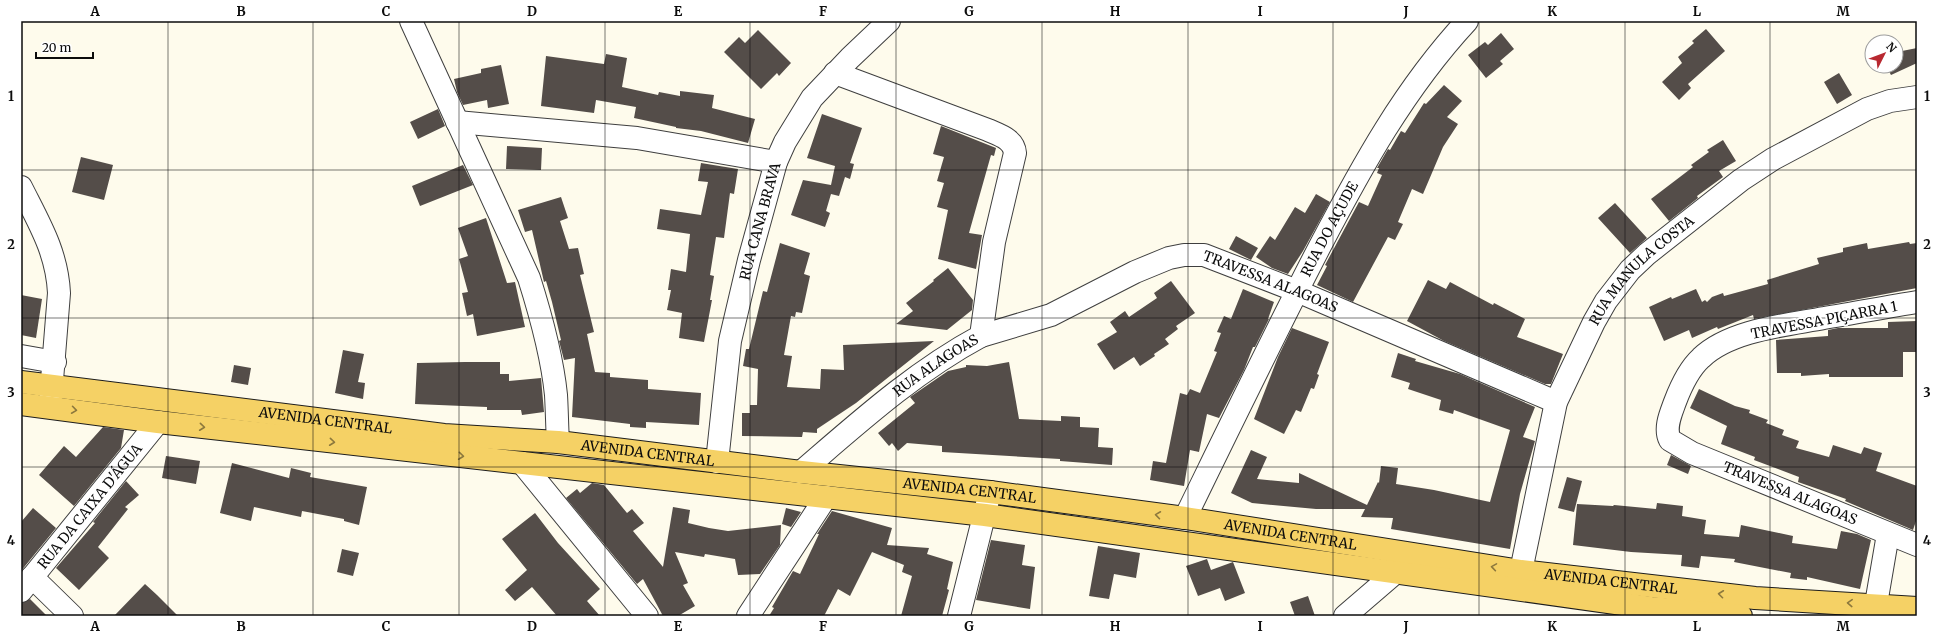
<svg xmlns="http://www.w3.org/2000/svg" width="1938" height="637" font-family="Merriweather,serif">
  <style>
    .building { fill: #544d49 }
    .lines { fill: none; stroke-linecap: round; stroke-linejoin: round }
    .minor-casing { stroke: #3f3f3f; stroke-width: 24 }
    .major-casing { stroke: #1d1d1d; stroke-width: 24 }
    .minor { stroke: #fff; stroke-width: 22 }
    .major { stroke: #f5d165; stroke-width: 22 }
    .oneway { stroke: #8c783d }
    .grid { fill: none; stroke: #0c0c0c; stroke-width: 1; stroke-opacity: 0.55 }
    .labels { text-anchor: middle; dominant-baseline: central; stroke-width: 4; stroke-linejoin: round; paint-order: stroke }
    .street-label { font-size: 14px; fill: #0c0c0c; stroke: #fff }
    .neatline { fill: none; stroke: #0c0c0c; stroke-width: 1.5 }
    .grid-label { font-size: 13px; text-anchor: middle; font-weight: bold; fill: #0c0c0c }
  </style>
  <rect width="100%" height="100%" fill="#fefbec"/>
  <path class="building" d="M 1706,29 L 1725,51 L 1688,84 L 1691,88 L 1679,100 L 1662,82 L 1682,63 L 1678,57 L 1694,43 L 1692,41 Z
    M 758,30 L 791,63 L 779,76 L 777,73 L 761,89 L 724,52 L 739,37 L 745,43 Z
    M 1501,33 L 1514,49 L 1500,61 L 1503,64 L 1486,78 L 1468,55 L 1485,42 L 1488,45 Z
    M 1897,41 L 1902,51 L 1917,48 L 1917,63 L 1891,75 L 1886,66 L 1896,66 L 1896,42 Z
    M 606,54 L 627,58 L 622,87 L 658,95 L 659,92 L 680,96 L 680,91 L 714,95 L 712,108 L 755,119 L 748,143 L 701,131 L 676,128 L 676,127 L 634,118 L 636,107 L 596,100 L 594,113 L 541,106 L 546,56 L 604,64 Z
    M 501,65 L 509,104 L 488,108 L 487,100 L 463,105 L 457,92 L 454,79 L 481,73 L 481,69 Z
    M 1839,73 L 1852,95 L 1837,104 L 1824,82 Z
    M 1444,85 L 1462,101 L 1447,117 L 1458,124 L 1443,147 L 1423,194 L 1412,189 L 1398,222 L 1403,224 L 1395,240 L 1388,237 L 1353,302 L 1317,285 L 1327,266 L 1325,265 L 1359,202 L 1368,206 L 1382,175 L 1377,173 L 1379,168 L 1377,168 L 1388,149 L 1390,150 L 1401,131 L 1405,133 L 1424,103 L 1426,104 Z
    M 438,109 L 445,126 L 418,139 L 410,122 Z
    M 822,114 L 862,128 L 850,163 L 854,164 L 850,179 L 845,177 L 839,196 L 831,194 L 826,211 L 830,213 L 825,227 L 791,215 L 803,180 L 831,185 L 835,166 L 807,158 Z
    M 941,126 L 996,148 L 994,156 L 991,155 L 969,233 L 982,235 L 976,269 L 938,259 L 948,210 L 937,207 L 944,183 L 937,181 L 944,157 L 933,154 Z
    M 1723,140 L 1736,161 L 1719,171 L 1723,177 L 1697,196 L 1698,198 L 1669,221 L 1651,199 L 1693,167 L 1691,165 L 1709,152 L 1707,150 Z
    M 507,146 L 542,148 L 541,170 L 506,169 Z
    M 81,157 L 113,165 L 104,200 L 72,192 Z
    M 701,163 L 738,169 L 734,194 L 730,193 L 724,238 L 716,237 L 710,275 L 714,276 L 710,300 L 712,300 L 704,342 L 679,338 L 682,313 L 667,310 L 671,290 L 668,290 L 671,269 L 686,272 L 690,234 L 657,229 L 660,209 L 701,215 L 708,182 L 698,181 Z
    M 463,165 L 473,185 L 420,206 L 412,186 Z
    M 1316,194 L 1330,202 L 1303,251 L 1288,274 L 1272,268 L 1256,257 L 1270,236 L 1275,240 L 1295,207 L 1305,213 Z
    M 561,197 L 568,218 L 560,221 L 569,249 L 578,248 L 584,274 L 580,275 L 594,332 L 587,334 L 595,372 L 610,373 L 610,377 L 648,380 L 648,389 L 701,393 L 699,425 L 646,422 L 646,428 L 630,427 L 630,424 L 572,417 L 575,358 L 564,360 L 559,341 L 561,340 L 552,302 L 546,281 L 544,282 L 532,230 L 525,232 L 518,210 Z
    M 1615,203 L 1647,238 L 1630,253 L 1598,218 Z
    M 486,218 L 507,283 L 515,282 L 525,327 L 477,336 L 473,314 L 467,316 L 462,293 L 468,292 L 459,259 L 468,256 L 458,228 Z
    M 1236,236 L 1258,248 L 1251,260 L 1229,249 Z
    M 1909,242 L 1910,244 L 1917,243 L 1917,288 L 1754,319 L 1753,315 L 1718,329 L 1717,327 L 1692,338 L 1689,330 L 1664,341 L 1649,307 L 1671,297 L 1672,299 L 1696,289 L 1702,302 L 1705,300 L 1707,302 L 1712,297 L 1723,293 L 1724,296 L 1768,284 L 1767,280 L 1819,264 L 1817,258 L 1843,252 L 1843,248 L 1867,243 L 1868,249 Z
    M 780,243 L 810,253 L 804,274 L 810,276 L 802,313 L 796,312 L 795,317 L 791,316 L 784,355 L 792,356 L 787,387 L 820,389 L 821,369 L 844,370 L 843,345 L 934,341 L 856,403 L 817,429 L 817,433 L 803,432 L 802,437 L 742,436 L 742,413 L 750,413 L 750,405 L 757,405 L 758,369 L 743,366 L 746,349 L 749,349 L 763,291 L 767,292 Z
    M 948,268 L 973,300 L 972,310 L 947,330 L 896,324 L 913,311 L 906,303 L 934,281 L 933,280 Z
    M 1428,280 L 1446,289 L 1450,282 L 1493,305 L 1494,303 L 1525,319 L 1517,337 L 1563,354 L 1551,384 L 1545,384 L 1444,341 L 1407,321 Z
    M 1171,281 L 1195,313 L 1176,326 L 1178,329 L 1165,339 L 1169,344 L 1154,354 L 1155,356 L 1140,366 L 1134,357 L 1114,370 L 1097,344 L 1117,332 L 1110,322 L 1125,311 L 1129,317 L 1157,298 L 1154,293 Z
    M 1243,289 L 1274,302 L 1268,319 L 1269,319 L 1255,347 L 1253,347 L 1244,370 L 1219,418 L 1207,414 L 1199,452 L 1190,450 L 1184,486 L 1150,480 L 1153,461 L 1166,463 L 1180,393 L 1187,395 L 1190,389 L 1200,393 L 1217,352 L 1214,351 L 1221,333 L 1217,332 L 1224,316 L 1231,319 Z
    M 21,295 L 42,299 L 36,338 L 21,335 Z
    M 1917,321 L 1917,352 L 1903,352 L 1903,377 L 1829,377 L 1829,374 L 1801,376 L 1801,373 L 1777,373 L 1776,340 L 1828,336 L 1828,330 L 1838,328 L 1888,328 L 1888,322 Z
    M 1292,328 L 1329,342 L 1317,374 L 1319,375 L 1314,389 L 1311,388 L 1301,412 L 1296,410 L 1284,434 L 1254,419 L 1278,357 Z
    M 343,350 L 364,354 L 358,382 L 365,383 L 363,399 L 335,393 Z
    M 1398,353 L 1416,359 L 1415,361 L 1460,374 L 1535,407 L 1523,437 L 1535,441 L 1520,494 L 1510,549 L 1391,529 L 1393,518 L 1361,517 L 1365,509 L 1316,509 L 1252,503 L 1231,493 L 1251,450 L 1267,457 L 1257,479 L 1299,483 L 1299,473 L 1367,505 L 1378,482 L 1379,483 L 1381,466 L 1398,468 L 1396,484 L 1434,490 L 1490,502 L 1510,430 L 1454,410 L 1453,414 L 1439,410 L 1441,400 L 1408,389 L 1410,383 L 1391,377 Z
    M 465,362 L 500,362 L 500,374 L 509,374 L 509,381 L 541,378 L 544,412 L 522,415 L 521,410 L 487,410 L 487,407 L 415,404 L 417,363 Z
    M 1009,362 L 1019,419 L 1061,421 L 1061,416 L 1080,417 L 1080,427 L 1099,428 L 1098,447 L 1113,448 L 1112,465 L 1060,461 L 1060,459 L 942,452 L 942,446 L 907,443 L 898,451 L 892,443 L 889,446 L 878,433 L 915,403 L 910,397 L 948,371 L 966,367 L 966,365 L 987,366 Z
    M 234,365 L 251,368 L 248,385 L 231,382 Z
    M 1699,389 L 1735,406 L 1750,410 L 1749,413 L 1768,420 L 1766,423 L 1784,430 L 1782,435 L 1799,441 L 1796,448 L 1829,457 L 1833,445 L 1861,454 L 1864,447 L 1882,453 L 1876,471 L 1917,486 L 1917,518 L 1913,530 L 1845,501 L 1846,499 L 1798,482 L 1799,477 L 1754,460 L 1755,457 L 1721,444 L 1727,426 L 1690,408 Z
    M 103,427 L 124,430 L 121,448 L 74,506 L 39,475 L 64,446 L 76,457 Z
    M 1671,455 L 1691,466 L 1688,474 L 1667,465 Z
    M 166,456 L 200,461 L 196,484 L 162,478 Z
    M 232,463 L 289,478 L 291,468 L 311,473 L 310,477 L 367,487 L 359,525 L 344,521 L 344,519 L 302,511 L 301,517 L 254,507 L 251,521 L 220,513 Z
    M 1567,477 L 1582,481 L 1574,512 L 1558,508 Z
    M 126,481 L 139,495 L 125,507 L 128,509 L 98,547 L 109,558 L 79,590 L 56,568 L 95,523 L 93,522 Z
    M 592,483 L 604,485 L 627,513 L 632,509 L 644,523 L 633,531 L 663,567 L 673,507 L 690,510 L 688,523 L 709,528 L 728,531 L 781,525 L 780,545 L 760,574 L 738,575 L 735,559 L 705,554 L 704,557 L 675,552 L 688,583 L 683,585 L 695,606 L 678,616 L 663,616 L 643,579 L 637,584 L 566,498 L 577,489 L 580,493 Z
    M 1657,503 L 1683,506 L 1682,516 L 1706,520 L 1704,534 L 1739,537 L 1741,525 L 1793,536 L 1792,543 L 1837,549 L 1841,531 L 1857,534 L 1871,540 L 1860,589 L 1807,577 L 1807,580 L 1790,578 L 1791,573 L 1734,562 L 1735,559 L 1701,556 L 1699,568 L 1681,566 L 1682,555 L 1631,552 L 1573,545 L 1577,504 L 1613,506 L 1614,505 L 1656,509 Z
    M 33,508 L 56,528 L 21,571 L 21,522 Z
    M 786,508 L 801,512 L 791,527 L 782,524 Z
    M 832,511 L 892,528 L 887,545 L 929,548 L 927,554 L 953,562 L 947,589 L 949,590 L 942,616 L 901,616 L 912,576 L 902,572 L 904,565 L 872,552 L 850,596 L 838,589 L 824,616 L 769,616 L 774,608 L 772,607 L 793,571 L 800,574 L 819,534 L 817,534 Z
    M 535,513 L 558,543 L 600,589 L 587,601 L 600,616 L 557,616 L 532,587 L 515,601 L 505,590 L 527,570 L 502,539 Z
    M 991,540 L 1025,545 L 1022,565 L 1035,567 L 1030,609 L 976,600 Z
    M 1098,546 L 1140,553 L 1136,578 L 1114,574 L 1109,599 L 1089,596 Z
    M 342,549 L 359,553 L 353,576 L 337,572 Z
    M 1207,559 L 1211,570 L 1233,562 L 1245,593 L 1225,601 L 1220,588 L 1198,596 L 1186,566 Z
    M 145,584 L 157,595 L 178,616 L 114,616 Z
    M 1308,596 L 1315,616 L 1295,616 L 1290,602 Z
    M 30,599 L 47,616 L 21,616 L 21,603 Z"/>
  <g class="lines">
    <g class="minor-casing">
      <g id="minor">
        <path d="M 411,21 L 529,278 C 541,316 552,355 556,395 C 557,411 557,426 558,442"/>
        <path d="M 457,122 L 637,138 L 776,162"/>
        <path d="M 21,187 C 39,223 57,252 59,293 L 50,405"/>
        <path id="s1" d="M 1917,302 C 1886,307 1855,313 1824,318 C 1787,325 1730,330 1701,358 C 1689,369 1681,386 1675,402 C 1671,413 1664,428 1670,440 L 1692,453 L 1917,545"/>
        <path id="s2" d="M 981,336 L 1051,315 L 1135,272 L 1169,258 L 1184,255 L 1204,255 L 1297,291 L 1556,402"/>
        <path d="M 21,356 L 55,362"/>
        <path id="s3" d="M 717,462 L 730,341 L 749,260 L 776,162 L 785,142 L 812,98 L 850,58 L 889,21"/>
        <path d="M 522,463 L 647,616"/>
        <path id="s4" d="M 801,472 C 858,423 914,372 981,336 L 994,242 L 1015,153 C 1014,139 999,135 988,130 L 835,73"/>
        <path id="s5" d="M 1185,518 C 1229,428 1273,337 1319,248 C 1362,166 1404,89 1467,21"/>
        <path id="s6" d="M 1521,571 L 1556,402 L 1594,322 L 1606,301 L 1630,270 L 1647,254 L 1741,180 L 1773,159 L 1867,109 L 1890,101 L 1917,97"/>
        <path d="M 32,577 L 72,616"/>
        <path id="s7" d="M 21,591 L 158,422"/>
        <path d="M 1876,604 L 1888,534"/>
        <path d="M 748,616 L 826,497"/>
        <path d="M 959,616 L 990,492"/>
        <path d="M 1345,616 L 1395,573"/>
      </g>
    </g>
    <g class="major-casing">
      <g id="major">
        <path id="s8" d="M 21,382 L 444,435 L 558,442 L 801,472 L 990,492 L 1185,518 L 1521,571 L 1755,598 L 1917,608"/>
        <path d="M 21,404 L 158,422 L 985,515 L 1651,608 L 1741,616"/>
      </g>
    </g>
    <use href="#minor" class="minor"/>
    <use href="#major" class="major"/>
  </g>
  <defs><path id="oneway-chevron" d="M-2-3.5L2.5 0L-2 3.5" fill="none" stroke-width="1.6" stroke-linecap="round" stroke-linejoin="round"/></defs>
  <g class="oneway">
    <use href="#oneway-chevron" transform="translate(74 410) rotate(8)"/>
    <use href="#oneway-chevron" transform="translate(202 427) rotate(6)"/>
    <use href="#oneway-chevron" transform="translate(332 442) rotate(6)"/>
    <use href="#oneway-chevron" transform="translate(461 456) rotate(6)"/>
    <use href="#oneway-chevron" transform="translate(1158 515) rotate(-172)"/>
    <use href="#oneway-chevron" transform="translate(1494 567) rotate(-171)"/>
    <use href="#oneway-chevron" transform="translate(1721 594) rotate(-173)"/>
    <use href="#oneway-chevron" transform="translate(1850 603) rotate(-177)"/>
  </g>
  <path class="grid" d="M 168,21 L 168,616M 313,21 L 313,616M 459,21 L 459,616M 605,21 L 605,616M 750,21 L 750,616M 896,21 L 896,616M 1042,21 L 1042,616M 1188,21 L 1188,616M 1333,21 L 1333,616M 1479,21 L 1479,616M 1625,21 L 1625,616M 1770,21 L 1770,616M 21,170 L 1917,170M 21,318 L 1917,318M 21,467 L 1917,467"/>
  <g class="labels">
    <g class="street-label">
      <text stroke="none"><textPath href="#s3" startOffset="245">RUA CANA BRAVA</textPath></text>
      <text stroke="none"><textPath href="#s5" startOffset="323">RUA DO AÇUDE</textPath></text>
      <text stroke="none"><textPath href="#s6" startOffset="332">RUA MANULA COSTA</textPath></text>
      <text stroke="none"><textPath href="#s2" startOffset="311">TRAVESSA ALAGOAS</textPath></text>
      <text transform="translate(1824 320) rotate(-11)">TRAVESSA PIÇARRA 1</text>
      <text stroke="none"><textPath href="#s4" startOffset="172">RUA ALAGOAS</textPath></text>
      <text stroke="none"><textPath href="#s8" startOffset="307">AVENIDA CENTRAL</textPath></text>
      <text stroke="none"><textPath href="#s8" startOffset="631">AVENIDA CENTRAL</textPath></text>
      <text stroke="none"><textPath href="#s8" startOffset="955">AVENIDA CENTRAL</textPath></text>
      <text stroke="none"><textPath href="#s1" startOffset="448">TRAVESSA ALAGOAS</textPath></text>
      <text stroke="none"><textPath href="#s7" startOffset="109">RUA DA CAIXA D'ÁGUA</textPath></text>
      <text stroke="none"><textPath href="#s8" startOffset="1279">AVENIDA CENTRAL</textPath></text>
      <text stroke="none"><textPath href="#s8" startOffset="1603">AVENIDA CENTRAL</textPath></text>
    </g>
  </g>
  <rect width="1938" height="637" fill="none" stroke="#ffffff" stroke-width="44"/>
  <g transform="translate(1884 54) rotate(48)"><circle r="19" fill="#ffffff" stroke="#9e9e9e"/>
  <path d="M0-3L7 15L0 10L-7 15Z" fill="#b82830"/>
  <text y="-6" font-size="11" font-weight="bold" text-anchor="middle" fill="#0c0c0c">N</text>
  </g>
  <path d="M36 52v6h57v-6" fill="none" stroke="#0c0c0c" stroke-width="2"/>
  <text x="42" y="52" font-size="12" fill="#0c0c0c" stroke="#ffffff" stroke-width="3" paint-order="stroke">20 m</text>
  <rect x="22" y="22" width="1894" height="593" class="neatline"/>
  <g class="grid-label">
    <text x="95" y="16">A</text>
    <text x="241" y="16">B</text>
    <text x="386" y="16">C</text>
    <text x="532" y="16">D</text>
    <text x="678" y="16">E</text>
    <text x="823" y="16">F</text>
    <text x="969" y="16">G</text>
    <text x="1115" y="16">H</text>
    <text x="1260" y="16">I</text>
    <text x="1406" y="16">J</text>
    <text x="1552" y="16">K</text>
    <text x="1697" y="16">L</text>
    <text x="1843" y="16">M</text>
    <text x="11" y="101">1</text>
    <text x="1927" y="101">1</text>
    <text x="11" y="249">2</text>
    <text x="1927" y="249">2</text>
    <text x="11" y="397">3</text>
    <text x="1927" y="397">3</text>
    <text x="11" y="545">4</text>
    <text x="1927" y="545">4</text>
    <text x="95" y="631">A</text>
    <text x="241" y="631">B</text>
    <text x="386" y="631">C</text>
    <text x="532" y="631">D</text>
    <text x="678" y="631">E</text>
    <text x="823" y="631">F</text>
    <text x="969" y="631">G</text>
    <text x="1115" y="631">H</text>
    <text x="1260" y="631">I</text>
    <text x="1406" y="631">J</text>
    <text x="1552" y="631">K</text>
    <text x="1697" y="631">L</text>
    <text x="1843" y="631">M</text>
  </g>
</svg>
